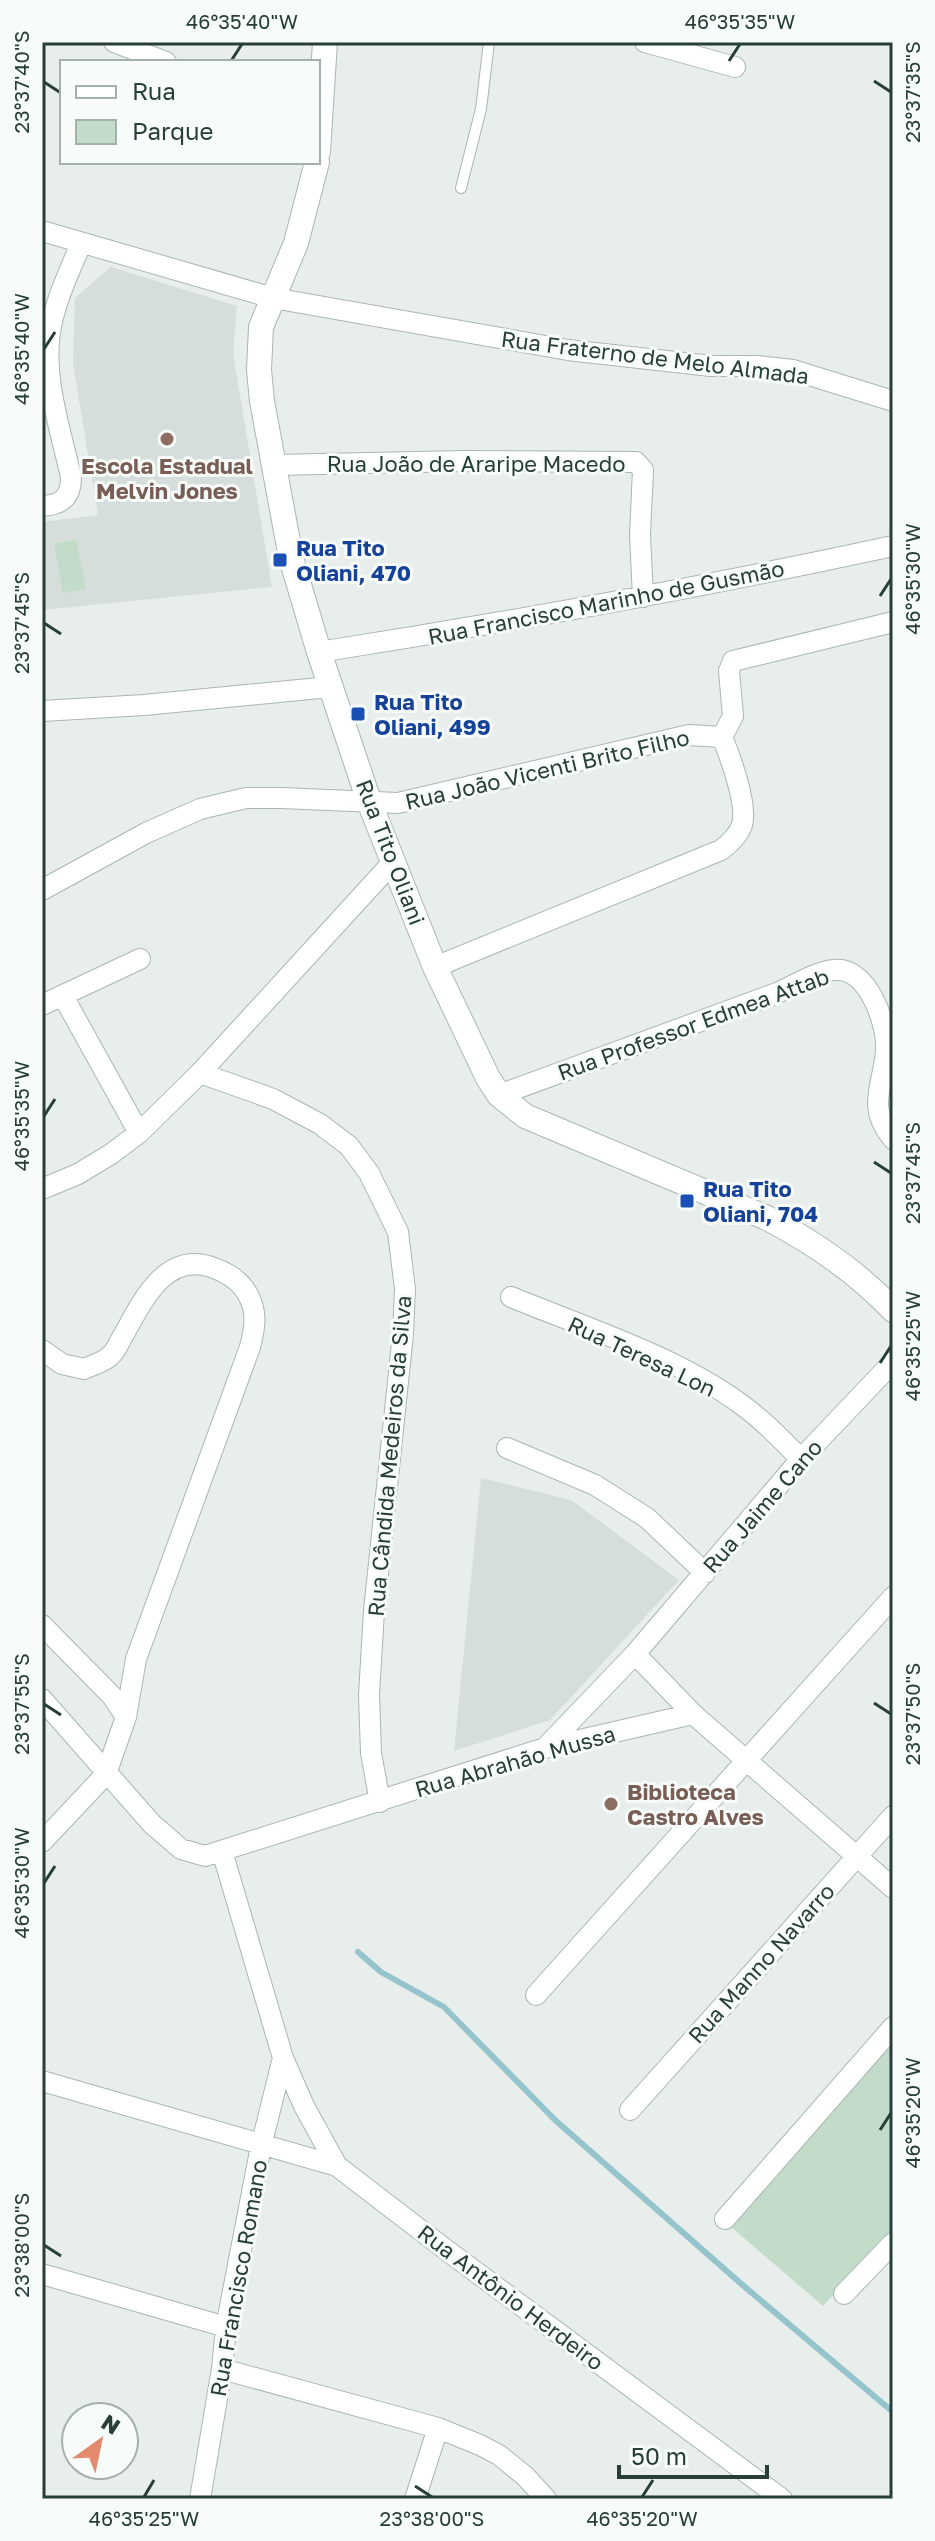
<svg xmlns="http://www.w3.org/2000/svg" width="935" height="2541" font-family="'Golos Text',sans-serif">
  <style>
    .built { fill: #d5deda }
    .green { fill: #c2dcc9 }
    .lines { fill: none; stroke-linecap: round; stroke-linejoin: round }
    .stream { stroke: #95c4cc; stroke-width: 6 }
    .service-casing { stroke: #aab6b2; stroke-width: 12 }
    .minor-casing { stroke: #aab6b2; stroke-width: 22 }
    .tertiary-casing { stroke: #aab6b2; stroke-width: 26 }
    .service { stroke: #fff; stroke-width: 10 }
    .minor { stroke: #fff; stroke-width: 20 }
    .tertiary { stroke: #fff; stroke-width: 24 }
    .ticks { fill: none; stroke: #273f38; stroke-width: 3 }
    .education-dot { fill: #8d6e63; stroke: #f7fbf9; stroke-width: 3 }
    .transit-dot { fill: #1a4fb4; stroke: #f7fbf9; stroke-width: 3 }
    .labels { text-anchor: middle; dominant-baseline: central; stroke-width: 6; stroke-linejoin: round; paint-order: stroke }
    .street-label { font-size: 22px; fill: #273f38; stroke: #f7fbf9 }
    .education-label { font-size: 22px; font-weight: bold; fill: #785e54; stroke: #f7fbf9 }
    .transit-label { font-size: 22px; font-weight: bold; fill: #164399; stroke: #f7fbf9; text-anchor: start }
    .neatline { fill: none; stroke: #273f38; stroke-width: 3 }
    .ticks-label { font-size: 20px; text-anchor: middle; fill: #273f38 }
  </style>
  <rect width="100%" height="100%" fill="#e7eeeb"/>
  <path class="built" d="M 111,267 L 237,306 L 233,353 L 272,587 L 42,610 L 42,522 L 98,515 L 73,364 L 75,298 Z
    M 481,1478 L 571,1500 L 679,1580 L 550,1720 L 454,1751 Z"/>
  <path class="green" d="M 76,539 L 86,589 L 63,593 L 54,544 Z
    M 893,2037 L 893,2230 L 823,2306 L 731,2227 Z"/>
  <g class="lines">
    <path class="stream" d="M 358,1952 L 381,1972 L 444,2007 L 555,2120 L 746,2288 L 893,2412"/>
    <g class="service-casing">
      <path id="service" d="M 461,188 L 481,109 L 489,42"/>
    </g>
    <g class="minor-casing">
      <path id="minor" d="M 114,42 L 166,62
        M 645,42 L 735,67
        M 42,231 L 273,298 L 568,350 L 711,366 L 757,366 L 793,370 L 893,401
        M 274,465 L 464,461 L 636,462 L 643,470 L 640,535 L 643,597
        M 42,506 C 62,505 71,497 71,477 C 61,431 43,380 50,332 C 55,301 69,272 81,244
        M 319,652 C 511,622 703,587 893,546
        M 42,711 L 144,705 L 330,687
        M 722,737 L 733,716 L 729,671 L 733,661 L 893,622
        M 42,890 L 146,833 L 200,809 L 246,798 L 282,798 L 398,803 L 689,735 L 722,737 C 730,756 748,805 742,825 C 739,834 729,844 721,850 L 435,967
        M 63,996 L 139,1133
        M 42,1005 L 140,959
        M 200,1073 L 273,1099 L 320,1124 L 349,1146 L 369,1173 L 398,1232 L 405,1289 L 403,1334 L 374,1611 L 369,1695 L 371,1753 L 380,1802
        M 499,1095 L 777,993 C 795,985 815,972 834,970 C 868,966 888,1025 886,1051 C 883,1087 866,1107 893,1139
        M 42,1189 L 78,1174 L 111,1154 L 139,1133 L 200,1073 L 393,862
        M 511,1297 C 584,1327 674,1356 738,1402 C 762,1419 781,1439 801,1459
        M 42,1350 L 62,1364 L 84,1369 C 92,1365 105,1362 111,1355 C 117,1350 120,1340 124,1334 C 142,1302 164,1254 208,1266 C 224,1271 238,1278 247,1293 C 258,1312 255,1327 250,1347 L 136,1659 L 126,1717 L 106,1774 L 42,1842
        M 507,1448 L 595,1485 L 647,1518 L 705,1573
        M 42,1625 L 112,1696 L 126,1717
        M 635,1654 L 693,1714
        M 42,1699 L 152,1824 L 181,1849 L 205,1856 L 545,1748 L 693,1714 L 893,1888
        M 545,1748 L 635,1654 L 801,1459 L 893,1362
        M 222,1851 L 283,2058 L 304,2106 L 337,2166 L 449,2252 L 782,2499
        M 536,1995 L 893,1597
        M 42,2081 L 337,2166
        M 630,2110 L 893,1816
        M 725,2219 L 893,2027
        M 42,2274 L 226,2327
        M 844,2294 L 893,2243
        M 222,2369 L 438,2428 L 480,2445 L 499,2455 L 525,2476 L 546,2499
        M 200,2499 L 222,2369 L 226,2327 L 261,2146 L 283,2058
        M 415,2499 L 438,2428"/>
    </g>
    <g class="tertiary-casing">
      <path id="tertiary" d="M 318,152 L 325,42
        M 317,162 L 296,243 L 261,327 L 259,370 L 262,401 L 291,558 L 319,652 L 370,804 L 435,967 L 488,1078 L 499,1095 L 525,1116 L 767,1218 C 813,1242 857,1272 893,1310"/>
    </g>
    <use href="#service" class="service"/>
    <use href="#minor" class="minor"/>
    <use href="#tertiary" class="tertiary"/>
  </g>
  <path class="ticks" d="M 231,61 L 242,44M 729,61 L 740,44M 874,81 L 891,92M 44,82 L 61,93M 44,349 L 55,332M 880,596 L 891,579M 44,623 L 61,634M 44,1116 L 55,1099M 874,1162 L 891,1173M 880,1363 L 891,1346M 874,1703 L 891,1714M 44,1704 L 61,1715M 44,1883 L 55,1866M 880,2130 L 891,2113M 44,2245 L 61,2256M 415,2486 L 432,2497M 144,2497 L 154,2480M 642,2497 L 653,2480"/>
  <g class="education-dot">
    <circle cx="167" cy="439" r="8"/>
    <circle cx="611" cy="1804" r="8"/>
  </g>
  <g class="transit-dot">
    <rect x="272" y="552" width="16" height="16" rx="4"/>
    <rect x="350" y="706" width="16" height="16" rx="4"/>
    <rect x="679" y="1193" width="16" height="16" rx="4"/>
  </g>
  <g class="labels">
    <g class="street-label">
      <text transform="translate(655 357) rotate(7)">Rua Fraterno de Melo Almada</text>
      <text x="476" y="463">Rua João de Araripe Macedo</text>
      <text transform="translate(606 602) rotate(-11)">Rua Francisco Marinho de Gusmão</text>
      <text transform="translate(547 769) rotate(-13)">Rua João Vicenti Brito Filho</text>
      <text transform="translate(391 852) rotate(69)">Rua Tito Oliani</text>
      <text transform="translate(693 1024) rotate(-20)">Rua Professor Edmea Attab</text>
      <text transform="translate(642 1356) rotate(25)">Rua Teresa Lon</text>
      <text transform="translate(389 1456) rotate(-85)">Rua Cândida Medeiros da Silva</text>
      <text transform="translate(762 1506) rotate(-49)">Rua Jaime Cano</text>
      <text transform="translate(515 1761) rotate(-16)">Rua Abrahão Mussa</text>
      <text transform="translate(761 1963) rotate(-48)">Rua Manno Navarro</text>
      <text transform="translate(238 2278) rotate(-80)">Rua Francisco Romano</text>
      <text transform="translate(511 2297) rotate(37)">Rua Antônio Herdeiro</text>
    </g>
    <g class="education-label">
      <text x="167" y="465">Escola Estadual<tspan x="167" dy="25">Melvin Jones</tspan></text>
      <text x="627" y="1791" text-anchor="start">Biblioteca<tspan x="627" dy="25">Castro Alves</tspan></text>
    </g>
    <g class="transit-label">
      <text x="296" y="547">Rua Tito<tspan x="296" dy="25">Oliani, 470</tspan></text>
      <text x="374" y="701">Rua Tito<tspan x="374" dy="25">Oliani, 499</tspan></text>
      <text x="703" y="1188">Rua Tito<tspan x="703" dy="25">Oliani, 704</tspan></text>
    </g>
  </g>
  <rect width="935" height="2541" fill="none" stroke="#f7fbf9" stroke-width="88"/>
  <rect x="60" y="60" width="260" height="104" fill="#f7fbf9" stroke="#a4b0ac" stroke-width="2"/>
  <rect x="76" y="86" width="40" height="12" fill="#ffffff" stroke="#a4b0ac" stroke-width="2"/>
  <text x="132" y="100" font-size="24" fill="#273f38">Rua</text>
  <rect x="76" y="120" width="40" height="24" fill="#c2dcc9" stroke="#a4b0ac" stroke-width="2"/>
  <text x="132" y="140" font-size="24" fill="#273f38">Parque</text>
  <g transform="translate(100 2441) rotate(33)"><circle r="38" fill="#f7fbf9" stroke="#a4b0ac" stroke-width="2"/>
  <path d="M0-6L14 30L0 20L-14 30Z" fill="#e48b6f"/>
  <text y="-12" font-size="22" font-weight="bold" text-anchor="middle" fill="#273f38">N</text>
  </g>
  <path d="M619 2465v12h148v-12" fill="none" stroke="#273f38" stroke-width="4"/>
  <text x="631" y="2465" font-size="24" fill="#273f38" stroke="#f7fbf9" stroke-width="6" paint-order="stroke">50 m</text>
  <rect x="44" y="44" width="847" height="2453" class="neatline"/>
  <g class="ticks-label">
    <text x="242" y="29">46°35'40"W</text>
    <text x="740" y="29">46°35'35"W</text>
    <text transform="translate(22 82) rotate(-90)" y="7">23°37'40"S</text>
    <text transform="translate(913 92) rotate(-90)" y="7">23°37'35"S</text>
    <text transform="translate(22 349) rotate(-90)" y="7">46°35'40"W</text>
    <text transform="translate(913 579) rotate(-90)" y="7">46°35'30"W</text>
    <text transform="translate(22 623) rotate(-90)" y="7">23°37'45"S</text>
    <text transform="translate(22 1116) rotate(-90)" y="7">46°35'35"W</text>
    <text transform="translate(913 1173) rotate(-90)" y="7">23°37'45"S</text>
    <text transform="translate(913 1346) rotate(-90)" y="7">46°35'25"W</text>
    <text transform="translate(22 1704) rotate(-90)" y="7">23°37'55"S</text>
    <text transform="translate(913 1714) rotate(-90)" y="7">23°37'50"S</text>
    <text transform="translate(22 1883) rotate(-90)" y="7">46°35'30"W</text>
    <text transform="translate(913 2113) rotate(-90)" y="7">46°35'20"W</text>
    <text transform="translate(22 2245) rotate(-90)" y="7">23°38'00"S</text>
    <text x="144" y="2526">46°35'25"W</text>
    <text x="432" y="2526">23°38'00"S</text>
    <text x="642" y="2526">46°35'20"W</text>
  </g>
</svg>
